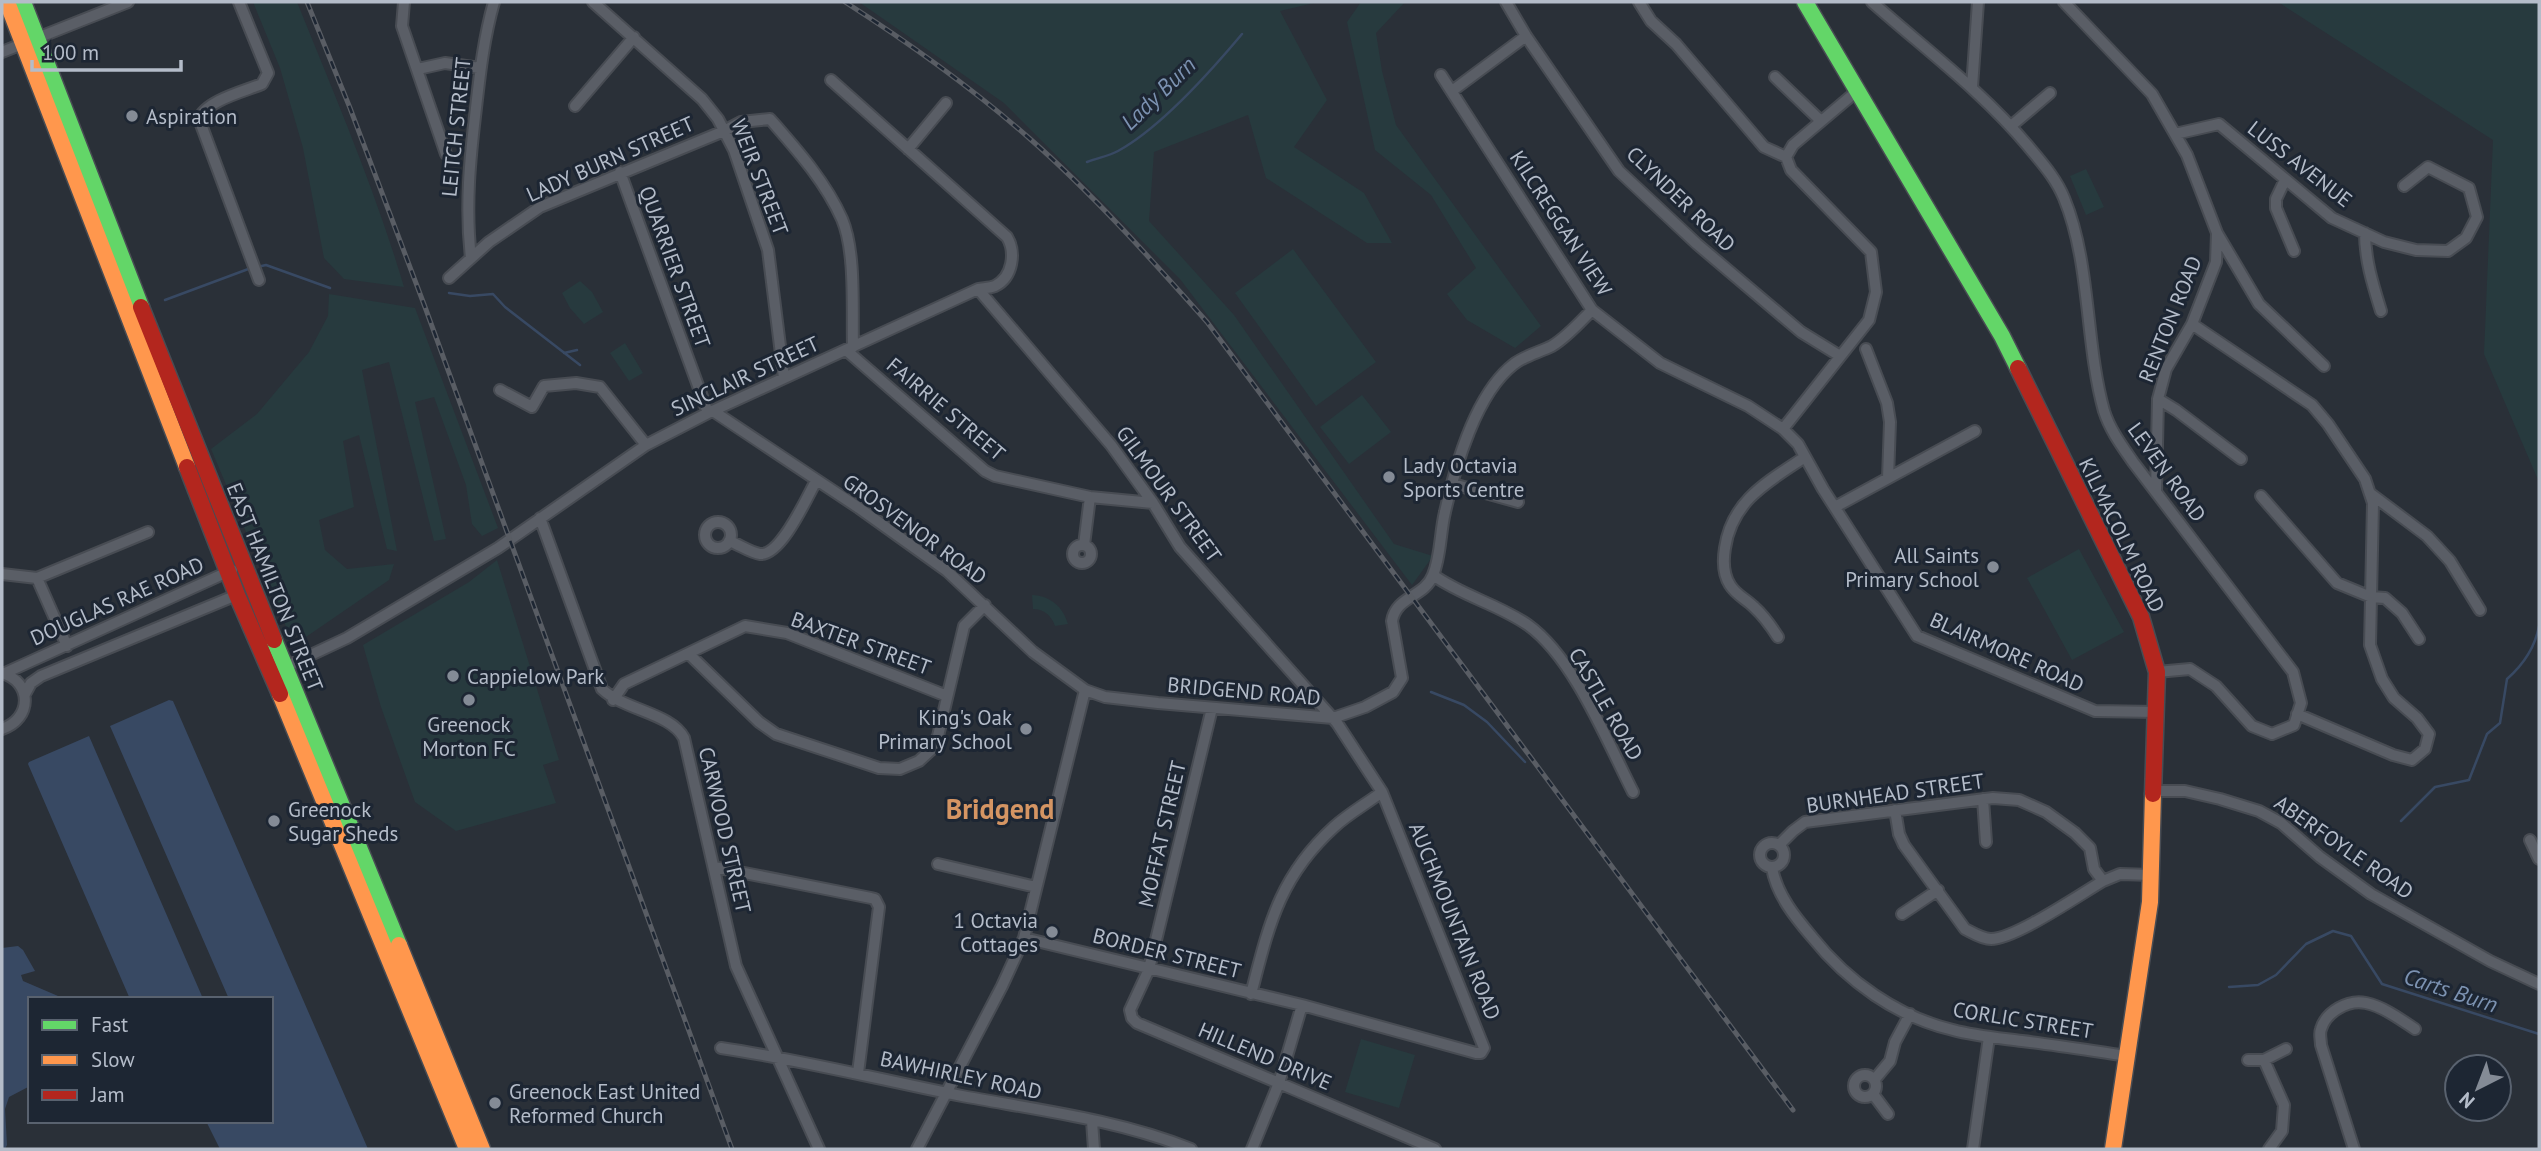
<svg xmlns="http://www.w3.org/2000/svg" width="2541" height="1151" font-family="'PT Sans',sans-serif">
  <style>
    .green { fill: #273a3e }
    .water { fill: #384963 }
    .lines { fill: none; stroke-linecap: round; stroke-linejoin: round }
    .stream { stroke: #384963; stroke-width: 2.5 }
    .street-casing { stroke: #484c53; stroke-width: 14 }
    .fast-casing { stroke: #484c53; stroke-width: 19 }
    .slow-casing { stroke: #484c53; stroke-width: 19 }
    .jam-casing { stroke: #484c53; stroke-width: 19 }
    .street { stroke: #5a5e66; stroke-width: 10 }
    .fast { stroke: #63d668; stroke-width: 16 }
    .slow { stroke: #ff974d; stroke-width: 16 }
    .jam { stroke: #b3261e; stroke-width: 16 }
    .rail-casing { stroke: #595d64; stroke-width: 5 }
    .rail { stroke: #1d2633; stroke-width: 2.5; stroke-dasharray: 8; stroke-linecap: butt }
    .poi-dot { fill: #848b96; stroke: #1d2633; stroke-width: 2.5 }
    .labels { text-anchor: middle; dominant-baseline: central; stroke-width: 6; stroke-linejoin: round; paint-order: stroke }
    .poi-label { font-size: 21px; fill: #b4bcc9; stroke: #1d2633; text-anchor: start }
    .street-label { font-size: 21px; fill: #b4bcc9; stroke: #1d2633 }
    .water-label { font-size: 23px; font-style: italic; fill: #7c92b1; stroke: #1d2633 }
    .district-label { font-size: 28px; font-weight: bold; fill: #d59563; stroke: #1d2633 }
  </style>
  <rect width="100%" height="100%" fill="#2a3038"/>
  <path class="green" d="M 253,2 L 297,2 C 335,96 375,189 404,287 L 344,279 L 324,258 L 303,148 L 280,68 Z
    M 859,2 L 1318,2 L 1280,11 L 1327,100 L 1294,147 L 1364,193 L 1392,243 L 1367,243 L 1266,178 L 1248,115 L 1154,152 L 1149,221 L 1234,315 L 1394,544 L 1433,556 L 1412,585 L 1180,279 L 1004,103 Z
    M 1361,2 L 1405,2 L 1376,33 L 1382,71 L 1396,125 L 1541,326 L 1515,348 L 1467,320 L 1447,294 L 1476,268 L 1431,195 L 1375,150 L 1347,22 Z
    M 2278,2 L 2539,2 L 2539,482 L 2484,354 L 2493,140 Z
    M 2086,169 L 2104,207 L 2086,215 L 2070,176 Z
    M 1293,249 L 1376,362 L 1316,406 L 1235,293 Z
    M 580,281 L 592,292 L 603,312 L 584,324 L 570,308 L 562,293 Z
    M 329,294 L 415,308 L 498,528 L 482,536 L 472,524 L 466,485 L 434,397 L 415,402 L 446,539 L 434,541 L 389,362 L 362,370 L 397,551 L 387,549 L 359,435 L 343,441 L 354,507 L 319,520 L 325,550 L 347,569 L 394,564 L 389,580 L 303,639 L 287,629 L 211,449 L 257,414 L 309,352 L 328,316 Z
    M 625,343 L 643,373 L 629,381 L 610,353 Z
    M 1362,395 L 1391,432 L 1349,464 L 1320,427 Z
    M 2079,549 L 2124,632 L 2072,660 L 2027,578 Z
    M 497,560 L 559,760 L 543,765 L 556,803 L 456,831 L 415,802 L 381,707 L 363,645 L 469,582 Z
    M 1032,595 C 1051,596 1063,607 1068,624 L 1055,626 C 1052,616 1044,609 1033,609 Z
    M 1361,1039 L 1415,1055 L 1399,1108 L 1345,1092 Z"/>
  <path class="water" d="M 169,700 L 173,701 L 368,1149 L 220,1149 L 206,1121 L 271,1121 L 271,999 L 229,999 L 110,726 Z
    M 89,736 L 201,994 L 203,999 L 130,999 L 28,764 L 29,762 Z
    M 18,946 L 23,950 L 35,971 L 21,975 L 23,981 L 65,999 L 30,999 L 30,1086 L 9,1097 L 5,1109 L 7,1145 L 5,1149 L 2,1149 L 2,948 Z"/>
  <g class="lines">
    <path class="stream" d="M 1087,162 C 1097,158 1109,156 1118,151 C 1160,128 1211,71 1242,34
      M 257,267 L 266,265 L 330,288
      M 449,293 L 470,296 L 493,294 L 505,307 L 580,365
      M 165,300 L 251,268
      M 564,353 L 577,350
      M 1431,692 L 1464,705 L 1487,722 L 1525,762
      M 2401,821 L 2435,787 L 2469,780 L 2487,734 L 2500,723 L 2507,679 C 2524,664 2535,648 2539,626
      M 2229,987 L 2258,985 L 2276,975 L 2306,944 L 2333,931 L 2351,936 L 2382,984 L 2539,1034"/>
    <g class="street-casing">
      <path id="street" d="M 239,2 L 268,73 L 262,84 C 245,91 205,101 199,119 L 259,280
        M 404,2 L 402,26 L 446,154
        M 593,2 L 702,99 L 718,119 L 734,150 L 768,250 L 784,378
        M 1506,2 L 1526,36 L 1619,171 L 1697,244 L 1801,332 L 1840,356
        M 1639,2 L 1651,21 L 1676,44 L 1764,147 L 1786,157 L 1791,170 L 1871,252 L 1876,292 L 1869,320 L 1783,429
        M 1872,2 C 1925,49 1982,91 2028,146 C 2041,162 2056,178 2064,198 C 2091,263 2085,343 2104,411 C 2110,430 2122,446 2133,462 L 2293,672 L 2301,703 L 2294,725 L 2272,734 L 2252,726 L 2216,686 L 2190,669 L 2157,672
        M 2064,2 L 2152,94 L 2187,155 L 2217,233 L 2216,262 L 2192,324 L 2166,369 L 2158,399 L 2156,491
        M 2,52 L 128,2
        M 418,69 L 445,63 L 480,68
        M 1441,75 L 1592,310 L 1660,363 L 1748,406 L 1783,429 L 1798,444 L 1823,489 L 1917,636 L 2095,711 L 2157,712
        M 1775,77 L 1821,121
        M 1972,87 L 1978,2
        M 1452,91 L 1526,36
        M 575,106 L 634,37
        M 2011,126 L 2050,93
        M 2175,134 L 2219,124 L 2332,218 L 2384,242 L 2416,250 L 2448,251 L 2466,238 L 2477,217 L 2469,188 L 2428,167 L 2404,186
        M 908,149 L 946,103
        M 1786,157 L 1793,145 L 1857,91
        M 620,172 L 708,413
        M 2285,180 L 2276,199 L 2276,208 L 2294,251
        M 2217,233 L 2259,304 L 2324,366
        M 2365,233 C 2365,260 2373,285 2381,311
        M 471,258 C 465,207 470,158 476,108 C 480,72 484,37 494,2
        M 449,278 L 489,242 L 540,207 L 724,131 L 741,122 L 770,119 C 797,150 825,181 842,219 C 856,252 852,310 853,347
        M 978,289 L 1111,445 L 1153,503 L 1180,547 L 1337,723 L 1382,792 L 1484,1048 L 1481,1053 L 1476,1053 L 1302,1005 L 1024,938
        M 2192,324 L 2312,405 L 2328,424 L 2365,479 L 2373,503 L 2370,645 L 2382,679 L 2394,698 L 2417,718 L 2429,734 L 2425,749 L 2412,760 L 2393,755 L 2297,714
        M 1866,349 L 1887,403 L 1890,422 L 1888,478
        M 846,350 L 985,471 L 995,476 L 1090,497 L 1153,503
        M 500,390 L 532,407 L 544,386 L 576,383 L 600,387 L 646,445
        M 2158,399 L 2176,410 L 2241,459
        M 713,411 L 859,508 L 947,571 L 1033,652 L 1085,690 L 1105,697 L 1158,703 L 1333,718 L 1365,707 L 1393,692 L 1402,678 L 1392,621 C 1396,596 1425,597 1433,575 C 1441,556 1440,532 1445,512 C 1455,467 1476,393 1514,364 C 1524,356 1540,352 1552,346 C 1567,337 1580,322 1592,310
        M 1453,484 L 1518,502
        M 2371,494 L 2427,536 L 2450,561 L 2480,610
        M 2261,496 L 2337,583 L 2371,597 L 2385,598 L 2402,613 L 2419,639
        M 1835,507 L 1975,431
        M 540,518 L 602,689 C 624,710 671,713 684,738 L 736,966 L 819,1149
        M705 535a13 13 0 1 1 26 0a13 13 0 1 1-26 0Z
        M 729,541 C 738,544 751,553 760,554 C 781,556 807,497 816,481
        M1073 554a9 9 0 1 1 18 0a9 9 0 1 1-18 0Z
        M 1084,545 L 1090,497
        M 2,574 L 37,578 L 148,532
        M 1433,575 C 1462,596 1498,604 1528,625 C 1574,658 1607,741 1633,792
        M 37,578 L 67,646
        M 1778,637 C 1771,626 1764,616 1754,607 C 1746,599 1736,595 1730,585 C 1723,574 1723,560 1725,548 C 1732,500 1769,481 1805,457
        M 689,654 L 759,722 L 776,734 L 879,768 L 900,769 L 919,761 L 932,749 L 938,736 L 964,626 L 985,605
        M 283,668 L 347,638 L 498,548 L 646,445 L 708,413 L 978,289 C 983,288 990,288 995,286 C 1013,277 1016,252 1007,237 L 831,80
        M 2,673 C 33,682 32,719 2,729
        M 5,673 L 232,570
        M 25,694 L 31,683 L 41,676 L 239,594
        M 613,700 L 624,684 L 745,626 L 787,633 L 947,696
        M 1212,708 L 1149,969 L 1130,1010 L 1132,1018 L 1137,1023 L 1435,1149
        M 2155,791 L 2185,791 L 2220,799 L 2259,811 L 2281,823 L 2320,857 L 2371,894 L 2490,961 L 2539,984
        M 1983,799 L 1986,842
        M 1895,810 L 1899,834 L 1904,845 L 1965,929 C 1973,933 1982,939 1991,939 C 2015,939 2079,895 2103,881
        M 2530,840 L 2539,859
        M1760 855a12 12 0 1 1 24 0a12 12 0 1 1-24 0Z
        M 1779,845 L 1793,831 L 1805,822 L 1993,798 L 2019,800 L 2046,812 L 2075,833 L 2090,848 L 2094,869 L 2103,881 L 2120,874 L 2152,875
        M 938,864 L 1036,887
        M 714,867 L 871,898 L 875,899 L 879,907 L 858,1073
        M 1772,868 C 1777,895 1795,917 1812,937 C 1847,981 1897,1017 1953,1030 C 1975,1036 1999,1038 2022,1041 C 2057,1045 2093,1051 2128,1056
        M 1902,914 L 1938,890
        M 1251,994 C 1269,925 1279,877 1334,827 C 1348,814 1366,804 1382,792
        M 721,1048 C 802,1060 882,1080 962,1096 C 1038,1110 1119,1120 1191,1149
        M 2248,1060 L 2264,1060 L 2286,1049
        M 2264,1060 L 2284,1105 L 2282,1131 L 2269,1149
        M1854 1086a11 11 0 1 1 22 0a11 11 0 1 1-22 0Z
        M 1875,1079 L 1890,1061 L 1895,1042 L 1910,1014
        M 1873,1094 L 1888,1114
        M 1092,1121 L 1094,1149
        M 917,1149 L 1002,986 L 1024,938 L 1085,690
        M 1252,1149 L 1279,1083 L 1302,1005
        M 1973,1149 L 1989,1037
        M 2354,1149 L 2321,1045 C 2321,1040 2319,1034 2321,1029 C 2326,1012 2348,999 2366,1003 C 2384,1007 2400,1019 2415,1029"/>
    </g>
    <g class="fast-casing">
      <path id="fast" d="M 23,2 L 141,307
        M 1805,2 L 2002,336 L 2018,368
        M 274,640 L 399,945"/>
    </g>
    <g class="slow-casing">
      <path id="slow" d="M 7,2 L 187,467
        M 280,694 L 467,1149
        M 399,945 L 482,1149
        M 2113,1149 L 2150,902 L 2153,794"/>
    </g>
    <g class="jam-casing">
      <path id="jam" d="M 141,307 L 274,640
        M 2018,368 L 2141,617 L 2157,672 L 2153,794
        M 187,467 L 237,595 L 280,694"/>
    </g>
    <use href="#street" class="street"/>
    <use href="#fast" class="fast"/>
    <use href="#slow" class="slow"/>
    <use href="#jam" class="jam"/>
    <g class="rail-casing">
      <path id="rail" d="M 307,2 L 350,108 L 425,307 L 732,1149
        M 845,2 C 909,43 972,88 1029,138 C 1093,194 1150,258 1207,322 L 1793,1110"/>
    </g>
    <use href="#rail" class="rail"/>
  </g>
  <g class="poi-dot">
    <circle cx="132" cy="116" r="7"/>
    <circle cx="1389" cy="477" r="7"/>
    <circle cx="1993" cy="567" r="7"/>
    <circle cx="453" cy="676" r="7"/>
    <circle cx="469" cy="700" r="7"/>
    <circle cx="1026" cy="729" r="7"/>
    <circle cx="274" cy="821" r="7"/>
    <circle cx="1052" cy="932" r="7"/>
    <circle cx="495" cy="1103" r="7"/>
  </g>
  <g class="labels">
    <g class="poi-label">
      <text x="146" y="116">Aspiration</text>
      <text x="1403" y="465">Lady Octavia<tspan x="1403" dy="24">Sports Centre</tspan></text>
      <text x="1979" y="555" text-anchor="end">All Saints<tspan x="1979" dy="24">Primary School</tspan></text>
      <text x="467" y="676">Cappielow Park</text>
      <text x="1012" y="717" text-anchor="end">King's Oak<tspan x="1012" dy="24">Primary School</tspan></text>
      <text x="469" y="724" text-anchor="middle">Greenock<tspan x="469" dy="24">Morton FC</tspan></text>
      <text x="288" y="809">Greenock<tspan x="288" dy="24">Sugar Sheds</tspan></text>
      <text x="1038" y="920" text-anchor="end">1 Octavia<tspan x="1038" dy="24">Cottages</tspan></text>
      <text x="509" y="1091">Greenock East United<tspan x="509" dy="24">Reformed Church</tspan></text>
    </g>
    <g class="street-label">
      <text transform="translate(456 127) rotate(-84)">LEITCH STREET</text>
      <text transform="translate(610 159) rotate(-24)">LADY BURN STREET</text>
      <text transform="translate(2300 164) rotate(38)">LUSS AVENUE</text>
      <text transform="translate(760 177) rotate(69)">WEIR STREET</text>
      <text transform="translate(1681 199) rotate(44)">CLYNDER ROAD</text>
      <text transform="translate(1561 223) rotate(57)">KILCREGGAN VIEW</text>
      <text transform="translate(675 267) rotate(70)">QUARRIER STREET</text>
      <text transform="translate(2170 319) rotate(-68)">RENTON ROAD</text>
      <text transform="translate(745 376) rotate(-25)">SINCLAIR STREET</text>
      <text transform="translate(946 409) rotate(40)">FAIRRIE STREET</text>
      <text transform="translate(2167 472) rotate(54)">LEVEN ROAD</text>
      <text transform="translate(1169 494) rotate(54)">GILMOUR STREET</text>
      <text transform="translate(915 529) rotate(36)">GROSVENOR ROAD</text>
      <text transform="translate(2122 535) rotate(64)">KILMACOLM ROAD</text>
      <text transform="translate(275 587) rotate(68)">EAST HAMILTON STREET</text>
      <text transform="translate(117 601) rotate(-24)">DOUGLAS RAE ROAD</text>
      <text transform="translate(861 643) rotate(20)">BAXTER STREET</text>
      <text transform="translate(2007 652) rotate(24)">BLAIRMORE ROAD</text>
      <text transform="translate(1244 691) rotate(5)">BRIDGEND ROAD</text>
      <text transform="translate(1606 704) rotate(60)">CASTLE ROAD</text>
      <text transform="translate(1895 793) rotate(-8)">BURNHEAD STREET</text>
      <text transform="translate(725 830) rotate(77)">CARWOOD STREET</text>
      <text transform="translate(1162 834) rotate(-77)">MOFFAT STREET</text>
      <text transform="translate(2344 847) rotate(35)">ABERFOYLE ROAD</text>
      <text transform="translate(1455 921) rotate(68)">AUCHMOUNTAIN ROAD</text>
      <text transform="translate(1167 953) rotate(14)">BORDER STREET</text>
      <text transform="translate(2023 1020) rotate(9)">CORLIC STREET</text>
      <text transform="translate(1265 1056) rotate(23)">HILLEND DRIVE</text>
      <text transform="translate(961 1075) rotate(12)">BAWHIRLEY ROAD</text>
    </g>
    <g class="water-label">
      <text transform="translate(1158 93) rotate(-44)">Lady Burn</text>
      <text transform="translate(2451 990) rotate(18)">Carts Burn</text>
    </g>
    <g class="district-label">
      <text x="1000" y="808">Bridgend</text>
    </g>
  </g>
  <rect width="2541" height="1151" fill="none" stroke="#b4bcc9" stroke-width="7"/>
  <rect x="28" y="997" width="245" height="126" fill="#1d2633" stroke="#59626f" stroke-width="2"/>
  <rect x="42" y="1020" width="35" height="10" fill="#63d668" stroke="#59626f" stroke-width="2"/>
  <text x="91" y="1032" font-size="21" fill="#b4bcc9">Fast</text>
  <rect x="42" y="1055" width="35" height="10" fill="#ff974d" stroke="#59626f" stroke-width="2"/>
  <text x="91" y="1067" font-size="21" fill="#b4bcc9">Slow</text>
  <rect x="42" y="1090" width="35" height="10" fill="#b3261e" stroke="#59626f" stroke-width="2"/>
  <text x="91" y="1102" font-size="21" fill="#b4bcc9">Jam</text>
  <g transform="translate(2478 1088) rotate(222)"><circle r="33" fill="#1d2633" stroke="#59626f" stroke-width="2"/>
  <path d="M0-5L12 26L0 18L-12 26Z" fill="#848b96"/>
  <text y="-10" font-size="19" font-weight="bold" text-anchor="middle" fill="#b4bcc9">N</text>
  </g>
  <path d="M32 60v10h149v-10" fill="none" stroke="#b4bcc9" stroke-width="3.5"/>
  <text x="42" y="60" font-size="21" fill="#b4bcc9" stroke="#1d2633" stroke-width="5" paint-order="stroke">100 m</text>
</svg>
